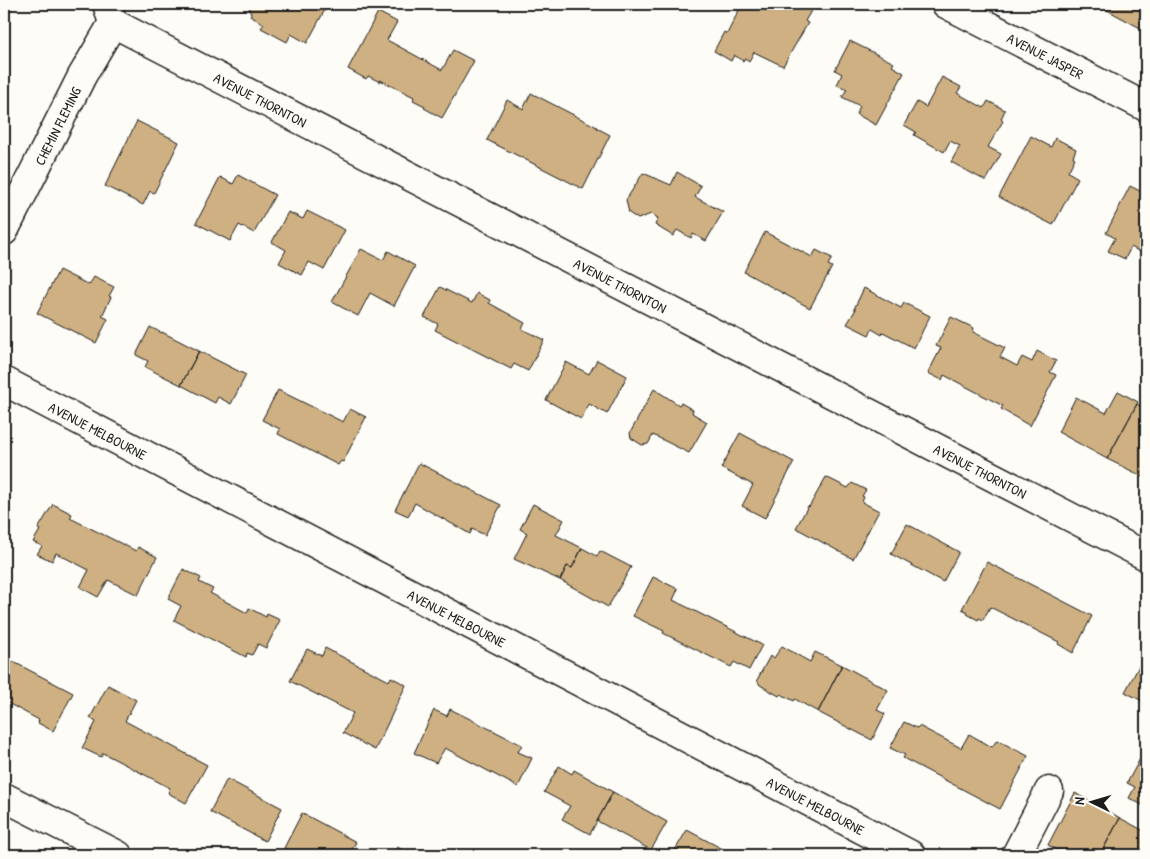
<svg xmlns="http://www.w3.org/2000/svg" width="1150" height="859" font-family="'Patrick Hand',sans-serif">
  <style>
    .building { fill: #ceb082; stroke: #1c1c1c }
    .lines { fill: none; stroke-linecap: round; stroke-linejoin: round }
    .minor-casing { stroke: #1c1c1c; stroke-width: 31 }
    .minor { stroke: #fdfcf7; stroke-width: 28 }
    .labels { text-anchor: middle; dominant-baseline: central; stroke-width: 4; stroke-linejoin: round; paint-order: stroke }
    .street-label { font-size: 14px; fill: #1c1c1c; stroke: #fdfcf7 }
  </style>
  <rect width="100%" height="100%" fill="#fdfcf7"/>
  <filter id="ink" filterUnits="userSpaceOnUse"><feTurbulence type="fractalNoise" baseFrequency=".02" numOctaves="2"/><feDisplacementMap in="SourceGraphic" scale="10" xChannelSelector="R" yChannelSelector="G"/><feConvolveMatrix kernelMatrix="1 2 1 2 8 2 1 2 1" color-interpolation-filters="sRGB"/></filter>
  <g filter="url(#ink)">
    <path class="building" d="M 248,4 L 328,4 L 307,43 L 291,34 L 287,42 L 261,28 L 264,24 L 250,16 L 251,14 Z
      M 742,4 L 776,4 L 787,10 L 791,4 L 799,4 L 811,11 L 805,21 L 808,23 L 783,66 L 754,52 L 749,61 L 745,58 L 743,61 L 734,55 L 731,61 L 714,51 L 724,32 L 727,34 Z
      M 1096,4 L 1146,4 L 1146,26 L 1144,30 Z
      M 378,12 L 397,22 L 387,40 L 442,70 L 453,50 L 474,61 L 442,118 L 424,108 L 425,106 L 413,100 L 414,97 L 380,80 L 380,82 L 368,76 L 366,79 L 348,69 Z
      M 850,41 L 894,63 L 892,66 L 904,73 L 876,125 L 856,114 L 860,106 L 842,97 L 847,89 L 837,85 L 842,74 L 835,70 Z
      M 942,77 L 961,87 L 957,93 L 984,108 L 988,101 L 1005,110 L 1001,119 L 1003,121 L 988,147 L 1001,154 L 986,181 L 951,162 L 960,146 L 950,141 L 944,152 L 914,135 L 916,132 L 904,125 L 917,102 L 926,107 Z
      M 531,93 L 597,127 L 597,128 L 610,135 L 583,189 L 487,140 L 507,100 L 523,109 Z
      M 137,121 L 179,142 L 154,193 L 150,191 L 143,205 L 105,186 Z
      M 1031,136 L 1051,147 L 1055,138 L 1076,149 L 1073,157 L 1075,158 L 1068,172 L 1078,178 L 1053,225 L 999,197 Z
      M 677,172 L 701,186 L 695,197 L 723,212 L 706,241 L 693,234 L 691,238 L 677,230 L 673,236 L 655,225 L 658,218 L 651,214 L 638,219 L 629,213 L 626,200 L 643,173 L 671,185 Z
      M 238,175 L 275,195 L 254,233 L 239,225 L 230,241 L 196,223 L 220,177 L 233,184 Z
      M 1130,186 L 1146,194 L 1146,255 L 1131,247 L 1125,259 L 1108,251 L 1115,238 L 1106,233 Z
      M 307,211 L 345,230 L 324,270 L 309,262 L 302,275 L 279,263 L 286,250 L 272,242 L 288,212 L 303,219 Z
      M 765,232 L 812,257 L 816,250 L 832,258 L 828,265 L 832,267 L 810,308 L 744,272 Z
      M 361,249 L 383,260 L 388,251 L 415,266 L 394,306 L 370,293 L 358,316 L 332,302 Z
      M 59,270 L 89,285 L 94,277 L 114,287 L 109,296 L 111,297 L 102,316 L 108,319 L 96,343 L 37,313 Z
      M 440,287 L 472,303 L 477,293 L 490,300 L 489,303 L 525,323 L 522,329 L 544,340 L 528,371 L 514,364 L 511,369 L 435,330 L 438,324 L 424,317 Z
      M 864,288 L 901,308 L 904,303 L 930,316 L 914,348 L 883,332 L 882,335 L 872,329 L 869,335 L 847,324 L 856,309 L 854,309 Z
      M 951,317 L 974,328 L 973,332 L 1005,348 L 1000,357 L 1017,366 L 1022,357 L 1032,362 L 1037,351 L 1056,361 L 1050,372 L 1056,375 L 1030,426 L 1001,409 L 1003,406 L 944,375 L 942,380 L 928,373 L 941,348 L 936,346 Z
      M 150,327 L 162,333 L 162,332 L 199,351 L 181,385 L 145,367 L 148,361 L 136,355 Z
      M 199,351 L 246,375 L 231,404 L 218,397 L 215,403 L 181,385 Z
      M 597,360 L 627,376 L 607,414 L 589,404 L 581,419 L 546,400 L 566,362 L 589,374 Z
      M 654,389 L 679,405 L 681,403 L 693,410 L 692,413 L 707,422 L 689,453 L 653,435 L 648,444 L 642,445 L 631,438 L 630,433 Z
      M 278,390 L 343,422 L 350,409 L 366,417 L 343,462 L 341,461 L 338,465 L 278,434 L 280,429 L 262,420 Z
      M 1118,391 L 1138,402 L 1107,459 L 1058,432 L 1076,397 L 1106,413 Z
      M 1137,404 L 1146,409 L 1146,478 L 1107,459 Z
      M 740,433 L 794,462 L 765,518 L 742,506 L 753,485 L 721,468 Z
      M 419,463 L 501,505 L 485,535 L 472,529 L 470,534 L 415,503 L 408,516 L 395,510 Z
      M 826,477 L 848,488 L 852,483 L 866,490 L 862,496 L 864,497 L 862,502 L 879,511 L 853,559 L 796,528 L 808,506 L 809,507 Z
      M 53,504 L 72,514 L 70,518 L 136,551 L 138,547 L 157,557 L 138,595 L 108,580 L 98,597 L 80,587 L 89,570 L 56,553 L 52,561 L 37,554 L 42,546 L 33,542 L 40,530 L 38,529 Z
      M 533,504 L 564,520 L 556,535 L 582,548 L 572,568 L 567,566 L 560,580 L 514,559 L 527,533 L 520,529 Z
      M 907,524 L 959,552 L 943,582 L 891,554 Z
      M 582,548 L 597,556 L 600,551 L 631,567 L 608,607 L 560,580 L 567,566 L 572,568 Z
      M 987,562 L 1092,616 L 1073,653 L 1058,644 L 1059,642 L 990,607 L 983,620 L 979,618 L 978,620 L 967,614 L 968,612 L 962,609 Z
      M 183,569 L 201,578 L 199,582 L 213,589 L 210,593 L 247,613 L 249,608 L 266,617 L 267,614 L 280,620 L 266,648 L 258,644 L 252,655 L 247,653 L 246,657 L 174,620 L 181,606 L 168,599 Z
      M 653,577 L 678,589 L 673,600 L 762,645 L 749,670 L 734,662 L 731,667 L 663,633 L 664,631 L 633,616 Z
      M 782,646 L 810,662 L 815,652 L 842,665 L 818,712 L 795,699 L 794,701 L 781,694 L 779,696 L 760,685 L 757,680 L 770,656 L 774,658 Z
      M 325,648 L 389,681 L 391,677 L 406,685 L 375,750 L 343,733 L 353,713 L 290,681 L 307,649 L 322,656 Z
      M 1146,653 L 1146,703 L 1125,692 Z
      M 4,657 L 73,693 L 53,731 L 38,723 L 39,720 L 4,701 Z
      M 842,665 L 888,690 L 877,710 L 885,714 L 872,740 L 818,712 Z
      M 108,685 L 136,700 L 125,721 L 207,765 L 186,803 L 168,793 L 170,788 L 103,753 L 101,757 L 82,748 L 96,722 L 90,718 Z
      M 450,709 L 522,745 L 518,752 L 532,758 L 518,787 L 445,748 L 436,763 L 414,753 L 434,710 L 447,716 Z
      M 904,722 L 917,728 L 919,726 L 961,748 L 969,734 L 992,747 L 997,740 L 1028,756 L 1000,809 L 903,758 L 905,755 L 890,748 Z
      M 1141,757 L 1146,759 L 1146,807 L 1129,798 L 1135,787 L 1127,783 Z
      M 559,766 L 572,774 L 574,770 L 613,792 L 590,834 L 562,819 L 570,806 L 544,792 Z
      M 227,779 L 282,808 L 265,841 L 210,812 Z
      M 613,792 L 667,822 L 651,850 L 597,821 Z
      M 1075,793 L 1120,818 L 1100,855 L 1063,855 L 1064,854 L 1048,845 Z
      M 302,813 L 356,842 L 349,855 L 297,855 L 284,848 Z
      M 1120,818 L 1146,832 L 1146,855 L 1100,855 Z
      M 687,830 L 734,855 L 672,855 Z
      M 397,847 L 413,855 L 393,855 Z"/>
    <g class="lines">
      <g class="minor-casing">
        <g id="minor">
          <path id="s1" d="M 107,4 L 113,23 L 1146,556"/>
          <path id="s2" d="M 946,4 L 1146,107"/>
          <path id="s3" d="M 4,231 L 82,76 L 113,23"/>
          <path id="s4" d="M 4,381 L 911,855"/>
          <path d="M 4,797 L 118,855"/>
          <path d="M 1016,855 L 1049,791"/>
        </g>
      </g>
      <use href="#minor" class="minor"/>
    </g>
  </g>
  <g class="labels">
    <g class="street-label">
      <text stroke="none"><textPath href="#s2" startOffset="112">AVENUE JASPER</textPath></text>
      <text stroke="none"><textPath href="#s1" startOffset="186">AVENUE THORNTON</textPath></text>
      <text stroke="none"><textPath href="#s3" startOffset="118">CHEMIN FLEMING</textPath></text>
      <text stroke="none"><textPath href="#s1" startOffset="591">AVENUE THORNTON</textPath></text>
      <text stroke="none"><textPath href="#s4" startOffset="106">AVENUE MELBOURNE</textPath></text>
      <text stroke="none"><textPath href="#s1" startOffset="996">AVENUE THORNTON</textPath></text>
      <text stroke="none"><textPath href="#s4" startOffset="511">AVENUE MELBOURNE</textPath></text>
      <text stroke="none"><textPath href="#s4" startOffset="916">AVENUE MELBOURNE</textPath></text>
    </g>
  </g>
  <rect width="1150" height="859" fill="none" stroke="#fdfcf7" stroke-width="20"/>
  <rect x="10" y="10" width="1130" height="839" fill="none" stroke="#1c1c1c" stroke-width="2" filter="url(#ink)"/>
  <g transform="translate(1092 802) rotate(275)" stroke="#fdfcf7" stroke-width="4" paint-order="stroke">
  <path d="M0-4L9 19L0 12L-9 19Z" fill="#1c1c1c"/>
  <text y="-8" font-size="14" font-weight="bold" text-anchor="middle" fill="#1c1c1c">N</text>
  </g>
</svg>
